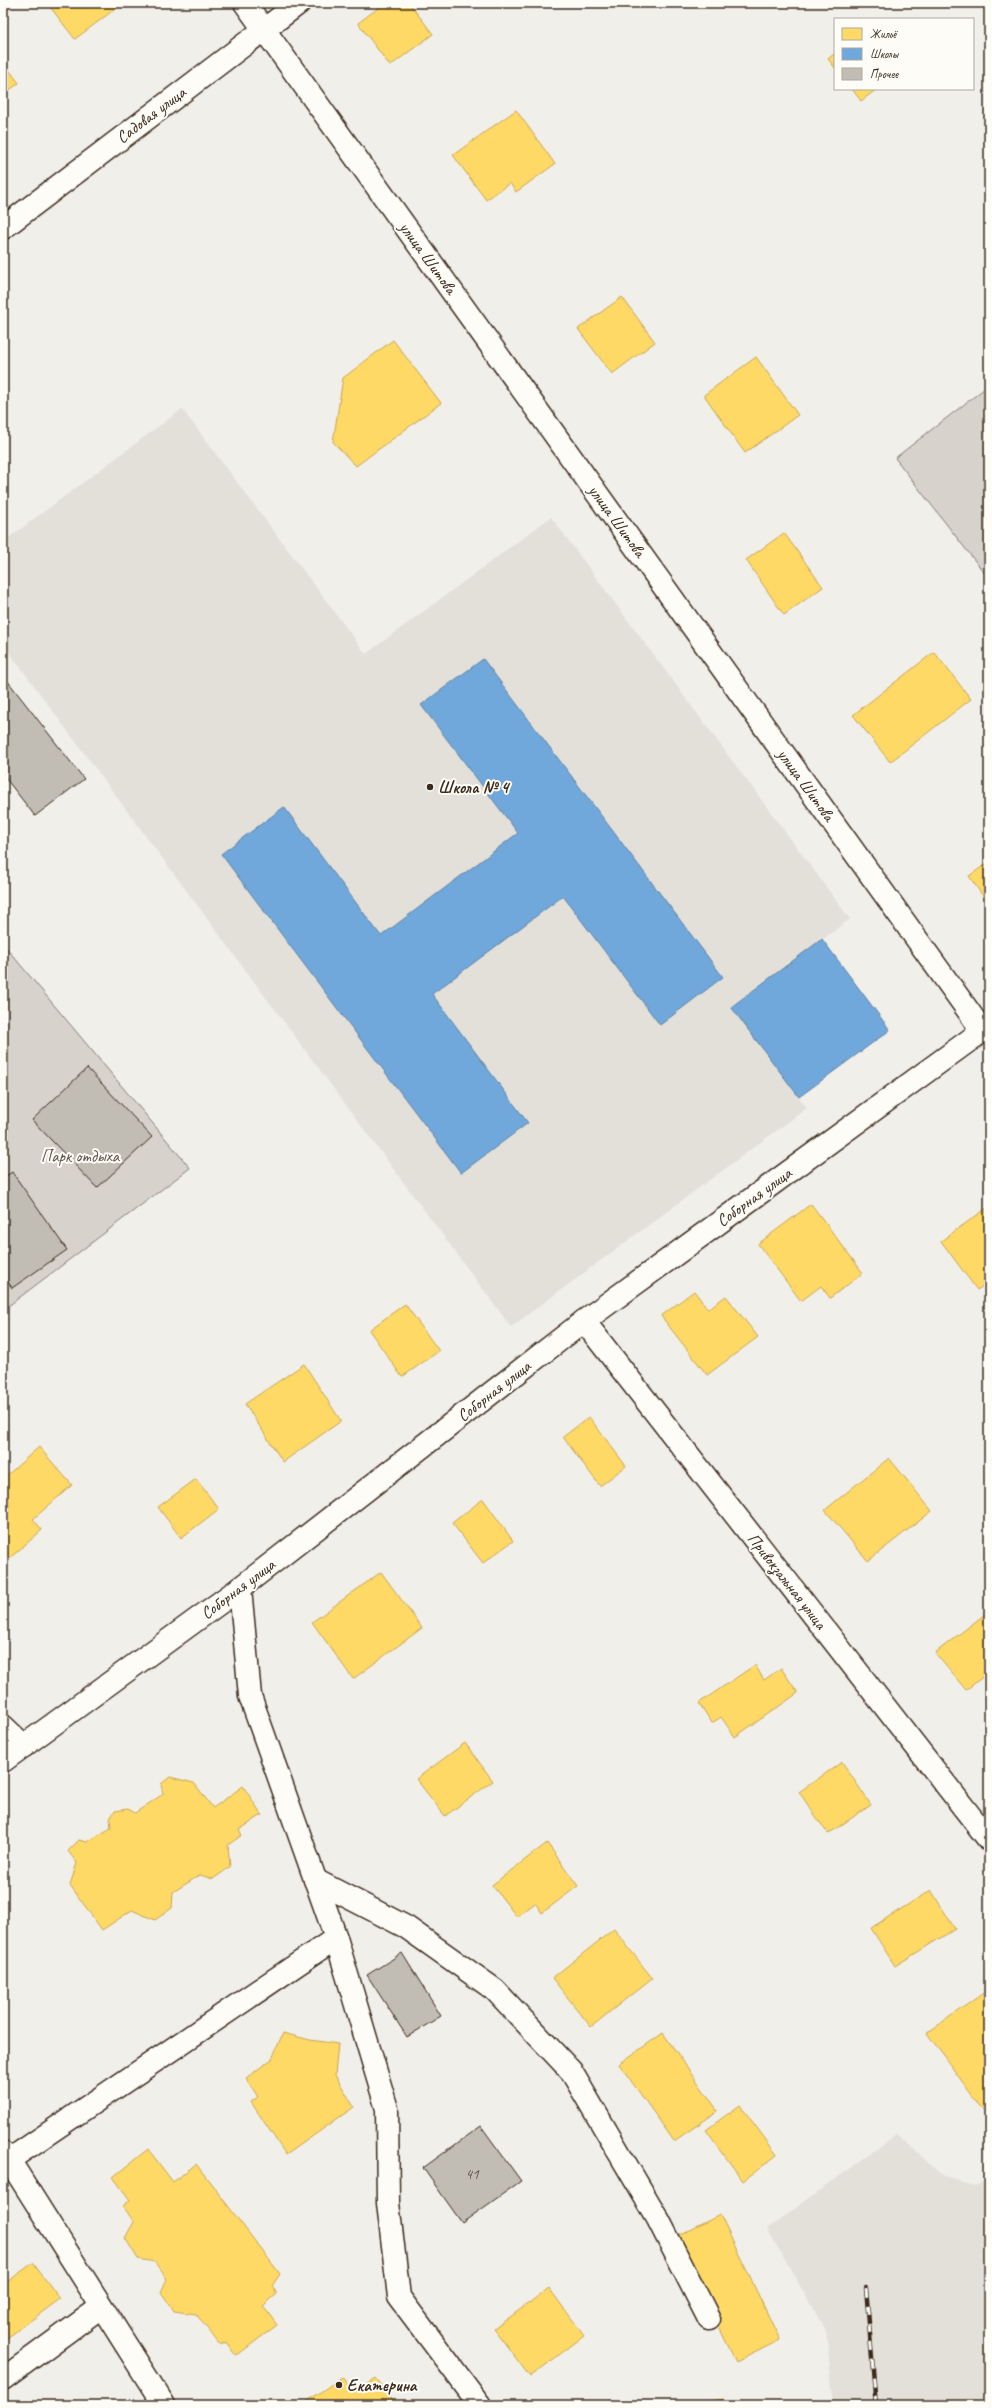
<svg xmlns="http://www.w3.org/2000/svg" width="992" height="2408" font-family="Caveat,sans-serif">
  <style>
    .built { fill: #e3e0da }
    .green { fill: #d7d2cc; stroke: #897e75 }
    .homes { fill: #ffd966; stroke: #c4a450 }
    .schools { fill: #6fa8dc; stroke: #5f82a3 }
    .building { fill: #c1bcb4; stroke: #3b2a1e }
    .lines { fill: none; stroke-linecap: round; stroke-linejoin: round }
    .service-casing { stroke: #3b2a1e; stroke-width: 25 }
    .minor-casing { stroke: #3b2a1e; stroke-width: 25 }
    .tertiary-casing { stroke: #3b2a1e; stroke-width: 25 }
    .service { stroke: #fdfcf7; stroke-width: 22 }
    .minor { stroke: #fdfcf7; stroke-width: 22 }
    .tertiary { stroke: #fdfcf7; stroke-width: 22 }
    .rail-casing { stroke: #3b2a1e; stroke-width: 4.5 }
    .rail { stroke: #fdfcf7; stroke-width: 3; stroke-dasharray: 9; stroke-linecap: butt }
    .poi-dot { fill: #3b2a1e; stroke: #fdfcf7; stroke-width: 1.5 }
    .labels { text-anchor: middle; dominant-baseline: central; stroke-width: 4; stroke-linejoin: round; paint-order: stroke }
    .number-label { font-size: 15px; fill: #5c4e44 }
    .street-label { font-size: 17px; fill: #3b2a1e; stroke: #fdfcf7 }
    .poi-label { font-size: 17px; font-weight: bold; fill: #3b2a1e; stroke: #fdfcf7; text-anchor: start }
    .park-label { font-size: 17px; fill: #62544a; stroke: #fdfcf7 }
  </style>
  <rect width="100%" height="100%" fill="#f1efea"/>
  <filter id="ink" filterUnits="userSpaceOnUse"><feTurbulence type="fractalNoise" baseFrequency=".025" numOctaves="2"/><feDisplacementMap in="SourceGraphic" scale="8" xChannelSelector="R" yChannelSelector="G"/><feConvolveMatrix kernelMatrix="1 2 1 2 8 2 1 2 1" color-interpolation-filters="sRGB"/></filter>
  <g filter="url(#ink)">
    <path class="built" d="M 182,409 L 366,654 L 551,517 L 850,919 L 732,1007 L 807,1108 L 511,1327 L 3,644 L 3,542 Z
      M 897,2134 L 945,2178 L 975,2186 L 989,2179 L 989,2405 L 834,2405 L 826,2331 L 767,2229 Z"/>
    <path class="green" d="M 989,385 L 989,579 L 895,458 Z
      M 3,944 L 190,1168 L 3,1310 Z"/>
    <path class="homes" d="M 47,3 L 123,3 L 75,39 Z
      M 385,3 L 409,3 L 433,34 L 390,66 L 358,23 Z
      M 835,53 L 835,68 L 828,59 Z
      M 3,62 L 19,83 L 3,95 Z
      M 852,89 L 877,89 L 861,101 Z
      M 516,110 L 555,164 L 516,192 L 510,183 L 486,200 L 453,155 Z
      M 622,297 L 655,342 L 612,374 L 578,329 Z
      M 393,340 L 441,403 L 356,466 L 333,442 L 343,378 Z
      M 756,357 L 798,415 L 745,453 L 704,395 Z
      M 784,533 L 823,587 L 784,615 L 746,560 Z
      M 934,652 L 971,699 L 890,762 L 853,715 Z
      M 989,862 L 989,905 L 969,876 Z
      M 811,1204 L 863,1273 L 830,1298 L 821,1286 L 801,1301 L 758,1244 Z
      M 987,1208 L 989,1282 L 977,1290 L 941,1241 Z
      M 694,1291 L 708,1309 L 726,1296 L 758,1337 L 707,1375 L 661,1316 Z
      M 405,1304 L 439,1351 L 402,1377 L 369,1330 Z
      M 304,1364 L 341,1421 L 283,1462 L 245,1404 Z
      M 589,1417 L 626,1466 L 600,1486 L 563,1437 Z
      M 39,1447 L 72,1485 L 33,1519 L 42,1530 L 3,1564 L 3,1474 L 5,1477 Z
      M 889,1458 L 932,1511 L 868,1561 L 825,1510 Z
      M 196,1479 L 219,1509 L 181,1538 L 158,1507 Z
      M 483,1499 L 513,1541 L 483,1563 L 452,1523 Z
      M 381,1572 L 422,1628 L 353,1679 L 312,1622 Z
      M 989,1611 L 989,1672 L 966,1690 L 935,1653 Z
      M 755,1665 L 764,1680 L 781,1668 L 798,1693 L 735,1737 L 721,1717 L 712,1723 L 699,1703 Z
      M 465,1743 L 493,1781 L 445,1816 L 416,1779 Z
      M 842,1762 L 871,1805 L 828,1834 L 799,1792 Z
      M 170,1777 L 194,1783 L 213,1808 L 243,1786 L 262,1815 L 239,1830 L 242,1835 L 228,1845 L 230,1867 L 213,1879 L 200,1875 L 173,1892 L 172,1908 L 155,1920 L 132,1910 L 102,1930 L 70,1885 L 77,1863 L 68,1851 L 79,1840 L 87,1842 L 111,1828 L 110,1818 L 115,1811 L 128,1809 L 135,1813 L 163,1794 L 161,1784 Z
      M 547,1843 L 578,1886 L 542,1913 L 535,1903 L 517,1917 L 492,1885 Z
      M 931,1890 L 955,1929 L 895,1966 L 871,1928 Z
      M 614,1929 L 652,1978 L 591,2027 L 552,1978 Z
      M 989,1989 L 989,2114 L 987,2116 L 927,2033 Z
      M 283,2033 L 310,2040 L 338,2044 L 335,2075 L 354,2107 L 286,2155 L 251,2102 L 258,2097 L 246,2078 L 272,2059 Z
      M 663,2033 L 718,2111 L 674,2141 L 619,2064 Z
      M 740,2105 L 777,2155 L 743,2181 L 706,2130 Z
      M 148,2149 L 173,2182 L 196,2164 L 280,2274 L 272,2286 L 277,2294 L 263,2306 L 277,2325 L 236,2356 L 226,2342 L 220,2345 L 196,2314 L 174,2311 L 161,2292 L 167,2279 L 155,2262 L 138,2259 L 125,2238 L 134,2222 L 123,2206 L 130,2200 L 113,2177 Z
      M 720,2215 L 780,2340 L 736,2362 L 675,2237 Z
      M 33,2263 L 60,2299 L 3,2341 L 3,2285 Z
      M 549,2288 L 584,2336 L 530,2377 L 494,2329 Z
      M 342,2377 L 354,2393 L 376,2378 L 396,2405 L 302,2405 Z
      M 725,2399 L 726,2405 L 677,2405 Z"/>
    <path class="schools" d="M 483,659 L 723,977 L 660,1025 L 563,896 L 432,994 L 528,1123 L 461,1173 L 221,854 L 284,807 L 381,936 L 518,833 L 421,705 Z
      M 822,939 L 890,1030 L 799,1097 L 731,1007 Z"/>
    <path class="building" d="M 3,675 L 84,779 L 35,816 L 3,775 Z
      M 87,1068 L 152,1137 L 97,1188 L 32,1120 Z
      M 12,1172 L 67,1250 L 12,1288 L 3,1274 L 3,1178 Z
      M 402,1953 L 441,2016 L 407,2037 L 367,1975 Z
      M 481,2126 L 521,2181 L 462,2223 L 423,2168 Z"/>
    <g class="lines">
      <g class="service-casing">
        <path id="service" d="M 3,1726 L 24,1746
          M 315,1880 L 406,1927 L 495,1990 L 571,2071 L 658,2219 L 709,2319
          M 3,2153 L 9,2160 L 336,1938
          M 3,2164 L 9,2160 L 164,2405
          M 3,2379 L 101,2307"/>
      </g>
      <g class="minor-casing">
        <path id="minor" d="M 245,3 L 982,1030
          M 3,228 L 299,3
          M 584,1321 L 989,1840
          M 240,1588 L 250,1696 L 336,1938 L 387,2109 L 388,2203 L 399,2297 L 480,2405"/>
      </g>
      <g class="tertiary-casing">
        <path id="tertiary" d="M 3,1761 L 240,1588 L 584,1321 L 989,1026"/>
      </g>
      <use href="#service" class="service"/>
      <use href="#minor" class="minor"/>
      <use href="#tertiary" class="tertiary"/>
      <g class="rail-casing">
        <path id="rail" d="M 866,2288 L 876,2405"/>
      </g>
      <use href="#rail" class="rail"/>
    </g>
  </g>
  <g class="poi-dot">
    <circle cx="430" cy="787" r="4"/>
    <circle cx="339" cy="2385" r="4"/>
  </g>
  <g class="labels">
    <g class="number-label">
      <text x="472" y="2174">41</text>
    </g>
    <g class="street-label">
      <text transform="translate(151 115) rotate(-37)">Садовая улица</text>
      <text transform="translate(428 258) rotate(54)">улица Шитова</text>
      <text transform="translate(617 521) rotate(54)">улица Шитова</text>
      <text transform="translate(806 785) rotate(54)">улица Шитова</text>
      <text transform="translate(754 1197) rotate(-36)">Соборная улица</text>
      <text transform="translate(494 1391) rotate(-38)">Соборная улица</text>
      <text transform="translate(787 1581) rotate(52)">Привокзальная улица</text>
      <text transform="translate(238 1589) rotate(-37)">Соборная улица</text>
    </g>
    <g class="poi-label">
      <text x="438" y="787">Школа № 4</text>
      <text x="347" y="2385">Екатерина</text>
    </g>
    <g class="park-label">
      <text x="80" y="1156">Парк отдыха</text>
    </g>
  </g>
  <rect width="992" height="2408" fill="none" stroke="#fdfcf7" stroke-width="16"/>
  <rect x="8" y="8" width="976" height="2392" fill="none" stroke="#3b2a1e" stroke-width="1.5" filter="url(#ink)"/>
  <rect x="834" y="18" width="140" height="72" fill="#fdfcf7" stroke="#afa8a0"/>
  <rect x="842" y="28" width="20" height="12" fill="#ffd966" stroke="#afa8a0"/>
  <text x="870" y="38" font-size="12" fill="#3b2a1e">Жильё</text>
  <rect x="842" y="48" width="20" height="12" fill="#6fa8dc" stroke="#afa8a0"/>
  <text x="870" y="58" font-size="12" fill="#3b2a1e">Школы</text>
  <rect x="842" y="68" width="20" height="12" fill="#c1bcb4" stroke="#afa8a0"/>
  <text x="870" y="78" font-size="12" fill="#3b2a1e">Прочее</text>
</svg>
